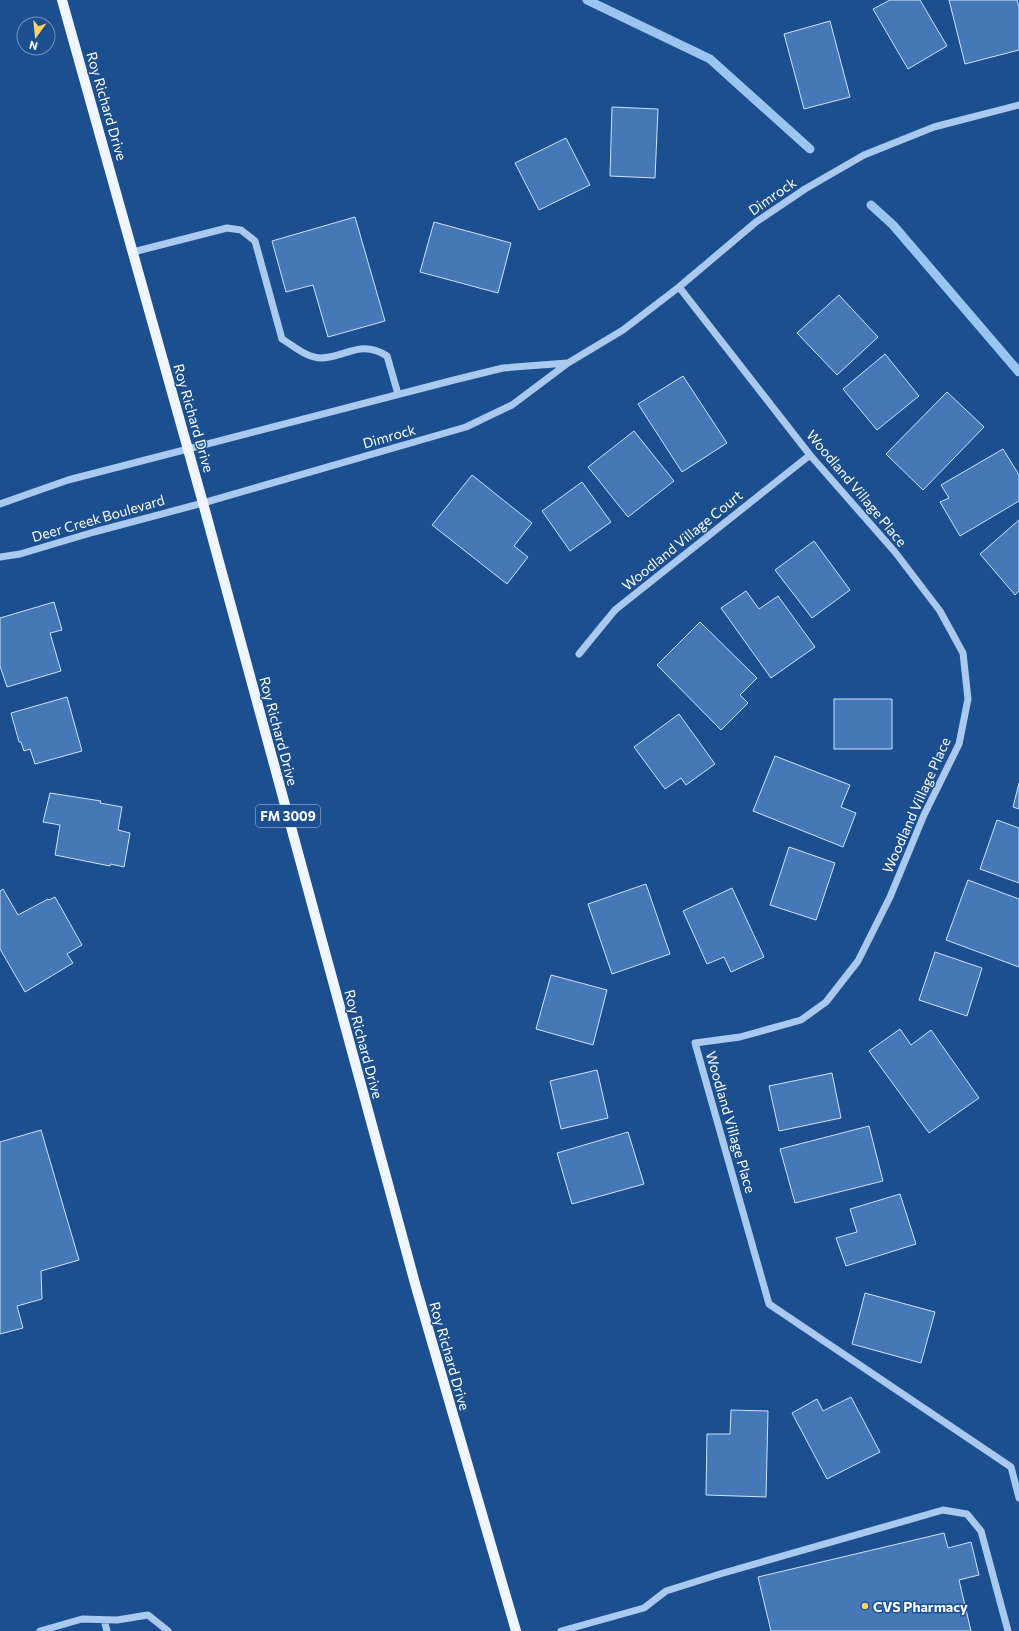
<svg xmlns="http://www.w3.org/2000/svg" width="1019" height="1631" font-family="Commissioner,sans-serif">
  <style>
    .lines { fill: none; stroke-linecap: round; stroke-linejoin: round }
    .stream { stroke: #9cc4f0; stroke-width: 9 }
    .building { fill: #4478b7; stroke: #cfe3fa }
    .minor { stroke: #a9c9ee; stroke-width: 7 }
    .major { stroke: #f0f6ff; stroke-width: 10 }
    .poi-dot { fill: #ffd166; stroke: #1b4f8f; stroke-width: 1.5 }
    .labels { text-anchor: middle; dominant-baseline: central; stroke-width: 3; stroke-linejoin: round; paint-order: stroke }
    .shield { fill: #1b4f8f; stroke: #bbcadd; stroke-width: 1 }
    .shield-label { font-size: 13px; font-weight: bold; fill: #fff }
    .street-label { font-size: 14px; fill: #fff; stroke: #1b4f8f }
    .poi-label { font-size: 14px; font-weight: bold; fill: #fff; stroke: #1b4f8f; text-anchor: start }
  </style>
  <rect width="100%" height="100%" fill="#1b4f8f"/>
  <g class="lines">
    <path class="stream" d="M 587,0 L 710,59 L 810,149
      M 871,205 L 893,225 L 1019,372"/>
  </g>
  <path class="building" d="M 890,0 L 920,0 L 947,46 L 908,69 L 873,9 Z
    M 949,0 L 1017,0 L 1019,7 L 1019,50 L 965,64 Z
    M 830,21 L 850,97 L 804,109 L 784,34 Z
    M 612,107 L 658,109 L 655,178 L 610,176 Z
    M 566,138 L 590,185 L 539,210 L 515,163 Z
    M 355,217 L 385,321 L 328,337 L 313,285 L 286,292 L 272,241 Z
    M 434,222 L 511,243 L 498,293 L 420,272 Z
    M 839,295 L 878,337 L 837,375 L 797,333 Z
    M 885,354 L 919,396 L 877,430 L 843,389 Z
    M 683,376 L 727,443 L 682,472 L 638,404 Z
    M 947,392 L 984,427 L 923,490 L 886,454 Z
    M 634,431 L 674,481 L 628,517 L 588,467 Z
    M 1003,449 L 1019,475 L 1019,501 L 960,536 L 940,502 L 949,498 L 941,485 Z
    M 472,475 L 532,523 L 514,546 L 528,557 L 507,584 L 432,525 Z
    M 582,482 L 611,522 L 570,551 L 542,511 Z
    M 1019,520 L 1019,591 L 1015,595 L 980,554 Z
    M 814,541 L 850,590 L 812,618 L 775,570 Z
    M 746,591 L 759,609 L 778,596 L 815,647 L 771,678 L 721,608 Z
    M 54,602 L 62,630 L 50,633 L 61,671 L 7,687 L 0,666 L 0,618 Z
    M 700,622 L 757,678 L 740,695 L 748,703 L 721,730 L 657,665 Z
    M 67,697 L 82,751 L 35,764 L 30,749 L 24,751 L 21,742 L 19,742 L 11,713 Z
    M 834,699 L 892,699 L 892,749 L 834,749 Z
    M 679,714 L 715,764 L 686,785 L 681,778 L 665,789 L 634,747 Z
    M 775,756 L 850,785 L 841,807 L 856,813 L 843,847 L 753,811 Z
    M 1019,783 L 1019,809 L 1013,807 Z
    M 50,793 L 101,801 L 100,803 L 122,807 L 118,830 L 130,833 L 124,867 L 111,864 L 110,866 L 55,855 L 60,825 L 43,822 Z
    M 997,820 L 1019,828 L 1019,883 L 980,869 Z
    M 789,847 L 835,863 L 816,920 L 770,905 Z
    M 968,880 L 1019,899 L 1019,967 L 946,940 Z
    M 646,884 L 670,954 L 612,974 L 588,904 Z
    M 732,888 L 764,957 L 731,972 L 724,957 L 707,964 L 683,911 Z
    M 3,889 L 18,915 L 48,899 L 49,900 L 55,897 L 82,945 L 67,954 L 73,963 L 25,992 L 0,949 L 0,891 Z
    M 935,952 L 982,968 L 967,1016 L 919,1000 Z
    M 551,975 L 607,990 L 593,1045 L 536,1029 Z
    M 900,1029 L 911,1045 L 931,1030 L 979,1098 L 929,1133 L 869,1051 Z
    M 597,1070 L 608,1118 L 561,1129 L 550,1081 Z
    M 832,1073 L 841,1118 L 779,1131 L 769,1086 Z
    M 869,1126 L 883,1181 L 795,1203 L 780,1149 Z
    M 41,1130 L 79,1260 L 41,1271 L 42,1299 L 17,1306 L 23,1328 L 0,1334 L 0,1142 Z
    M 628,1132 L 644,1184 L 572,1204 L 557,1153 Z
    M 900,1194 L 916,1244 L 846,1266 L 836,1238 L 857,1232 L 850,1209 Z
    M 865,1293 L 935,1312 L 921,1363 L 852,1344 Z
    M 851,1397 L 880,1452 L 827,1479 L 792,1413 L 817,1399 L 823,1411 Z
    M 731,1410 L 768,1411 L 766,1497 L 706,1495 L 707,1434 L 730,1434 Z
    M 944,1533 L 948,1548 L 971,1542 L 979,1575 L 959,1580 L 971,1631 L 771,1631 L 758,1577 Z"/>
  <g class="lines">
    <path class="minor" d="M 133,252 L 227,228 L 241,230 L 255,241 L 282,339 C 294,346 307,358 321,358 C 346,357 361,339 387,356 L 398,394
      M 679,287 L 810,455 L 895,552 L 940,611 L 963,653 L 968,699 L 959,744 L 924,815 L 890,897 L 858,961 L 826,1002 L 801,1020 L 740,1037 L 695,1043 L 769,1304 L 1011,1467 L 1019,1498
      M 0,504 L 68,480 L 454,380 L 503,368 L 567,363
      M 0,557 L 20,554 L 94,532 L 203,503 L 466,427 L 512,405 L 568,363 L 623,330 L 679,287 L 756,222 L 805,189 L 864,155 L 934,127 L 1019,105
      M 579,654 L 615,610 L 810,455
      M 104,1620 L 107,1631
      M 40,1631 L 82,1619 L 117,1620 L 148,1615 L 168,1631
      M 561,1631 L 644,1608 L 666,1591 L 720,1574 L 943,1510 L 967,1514 L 981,1531 L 1008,1631"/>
    <path class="major" d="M 62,0 L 203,503 L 416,1287 L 516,1631"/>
  </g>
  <circle class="poi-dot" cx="865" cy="1606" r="4"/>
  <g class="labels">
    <rect class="shield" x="256" y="805" width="64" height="22" rx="3"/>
    <g class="shield-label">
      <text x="288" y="816">FM 3009</text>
    </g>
    <g class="street-label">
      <text transform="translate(107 106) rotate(74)">Roy Richard Drive</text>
      <text transform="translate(772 196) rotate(-35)">Dimrock</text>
      <text transform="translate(194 418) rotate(74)">Roy Richard Drive</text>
      <text transform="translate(389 436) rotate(-16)">Dimrock</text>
      <text transform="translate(857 488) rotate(50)">Woodland Village Place</text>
      <text transform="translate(98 518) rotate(-16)">Deer Creek Boulevard</text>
      <text transform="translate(682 540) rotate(-39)">Woodland Village Court</text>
      <text transform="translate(279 731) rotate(75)">Roy Richard Drive</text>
      <text transform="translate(916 805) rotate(-66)">Woodland Village Place</text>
      <text transform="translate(364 1044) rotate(75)">Roy Richard Drive</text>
      <text transform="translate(731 1122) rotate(74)">Woodland Village Place</text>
      <text transform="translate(450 1356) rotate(74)">Roy Richard Drive</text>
    </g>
    <g class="poi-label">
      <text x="873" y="1606">CVS Pharmacy</text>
    </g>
  </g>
  <g transform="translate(36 36) rotate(195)"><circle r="19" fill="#1b4f8f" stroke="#7695bc"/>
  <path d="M0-3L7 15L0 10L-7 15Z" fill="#ffd166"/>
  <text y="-6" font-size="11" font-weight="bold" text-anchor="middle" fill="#ffffff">N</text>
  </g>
</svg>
